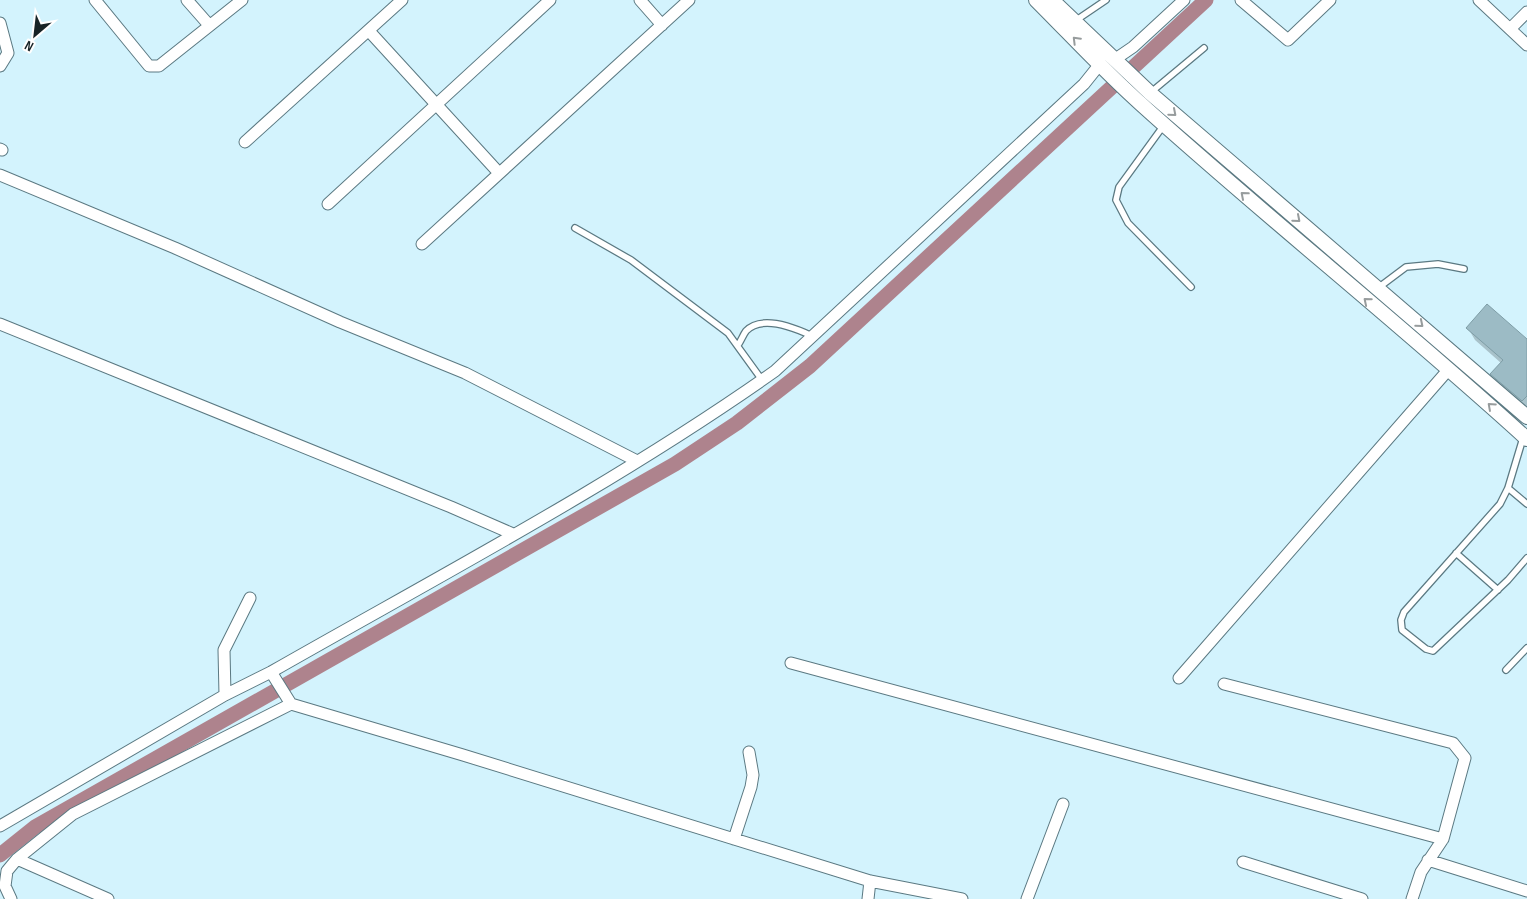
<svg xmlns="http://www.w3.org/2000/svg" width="1527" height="899" font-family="'Sofia Sans Condensed',sans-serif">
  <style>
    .shadow { fill: #0003 }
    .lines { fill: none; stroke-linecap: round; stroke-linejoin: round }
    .canal { stroke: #ae838d; stroke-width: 15 }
    .building { fill: #9cbbc5; stroke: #7e9da6 }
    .service-casing { stroke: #5b7982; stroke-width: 8 }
    .minor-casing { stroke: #5b7982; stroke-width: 13 }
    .tertiary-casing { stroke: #5b7982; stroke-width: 16 }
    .service { stroke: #fff; stroke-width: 5.5 }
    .minor { stroke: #fff; stroke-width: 11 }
    .tertiary { stroke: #fff; stroke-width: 14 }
    .oneway { stroke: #979c9d }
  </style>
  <rect width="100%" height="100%" fill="#d3f3fd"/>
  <path class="shadow" d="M 1468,328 L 1527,342 L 1527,410 L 1499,386 L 1491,374 L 1501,363 L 1475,340 Z"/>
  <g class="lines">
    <path class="canal" d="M 0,855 L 35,827 L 675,464 L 737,423 L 810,366 L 1206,0"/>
  </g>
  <path class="building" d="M 1487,304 L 1527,339 L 1527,396 L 1522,401 L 1490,374 L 1503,360 L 1466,328 Z"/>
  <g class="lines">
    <g class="service-casing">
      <path id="service" d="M 1075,21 L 1106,0
        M 1150,93 L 1204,48
        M 1164,125 L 1119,187 L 1116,200 L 1128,223 L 1191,287
        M 575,228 L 631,260 L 728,333 L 762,380
        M 1378,288 L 1406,267 L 1438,264 L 1464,269
        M 738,345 C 741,341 743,335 746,331 C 762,314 795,328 812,336
        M 1523,438 L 1508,488 L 1500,504 L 1404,612 L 1401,620 L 1402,630 L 1426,649 L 1433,651 L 1508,580 L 1527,558
        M 1508,488 L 1527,504
        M 1456,553 L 1498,590
        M 1506,670 L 1527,648"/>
    </g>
    <g class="minor-casing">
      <path id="minor" d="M 95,0 L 149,66 L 159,66 L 242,0
        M 187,0 L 209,25
        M 640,0 L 662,25
        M 1241,0 L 1288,40 L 1330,0
        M 1479,0 L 1527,45
        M 0,23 L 8,53 L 0,66
        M 1510,29 L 1527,12
        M 369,31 L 499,173
        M 1114,60 L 1133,47 L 1184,0
        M 245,142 L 402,0
        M 0,149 L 2,150
        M 0,175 L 175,248 L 340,322 L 465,373 L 637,461
        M 328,204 L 550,0
        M 422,244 L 689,0
        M 0,324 L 451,507 L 513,534
        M 791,663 L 1443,839
        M 271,672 L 291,704 L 463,755 L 870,881 L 962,899
        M 1179,678 L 1449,369
        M 1224,684 L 1453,743 L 1465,758 L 1443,839 L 1421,872 L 1412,899
        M 225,695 L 224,650 L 250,598
        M 0,826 L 225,695 L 271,672 C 441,575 615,484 775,371 L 1084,84 L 1100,64
        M 734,839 L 751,787 L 753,775 L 749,752
        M 17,859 L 108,899
        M 1428,860 L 1527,891
        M 1243,862 L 1362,899
        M 11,899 L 5,886 L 7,871 L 17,859 L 73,814 L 291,704
        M 868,899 L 870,881
        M 1027,899 L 1063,804"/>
    </g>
    <g class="tertiary-casing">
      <path id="tertiary" d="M 1036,0 C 1071,35 1104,71 1141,104 C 1267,218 1401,324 1527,439
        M 1052,0 L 1150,93 L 1527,417"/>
    </g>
    <use href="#service" class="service"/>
    <use href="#minor" class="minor"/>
    <use href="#tertiary" class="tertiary"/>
  </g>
  <defs><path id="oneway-chevron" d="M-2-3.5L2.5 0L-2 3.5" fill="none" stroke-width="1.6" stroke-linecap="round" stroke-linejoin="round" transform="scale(1.25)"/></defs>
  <g class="oneway">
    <use href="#oneway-chevron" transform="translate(1076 40) rotate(-135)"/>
    <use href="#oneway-chevron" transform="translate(1173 113) rotate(41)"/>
    <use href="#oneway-chevron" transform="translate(1244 195) rotate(-139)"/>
    <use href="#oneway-chevron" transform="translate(1297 219) rotate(41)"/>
    <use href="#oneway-chevron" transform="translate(1367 301) rotate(-140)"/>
    <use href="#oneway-chevron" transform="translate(1420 324) rotate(40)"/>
    <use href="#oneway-chevron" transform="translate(1491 406) rotate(-138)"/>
  </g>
  <g transform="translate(35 35) rotate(208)" stroke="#ffffff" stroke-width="4" paint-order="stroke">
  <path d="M0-4L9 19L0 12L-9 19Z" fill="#172326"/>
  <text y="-8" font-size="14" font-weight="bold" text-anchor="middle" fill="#172326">N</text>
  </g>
</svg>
